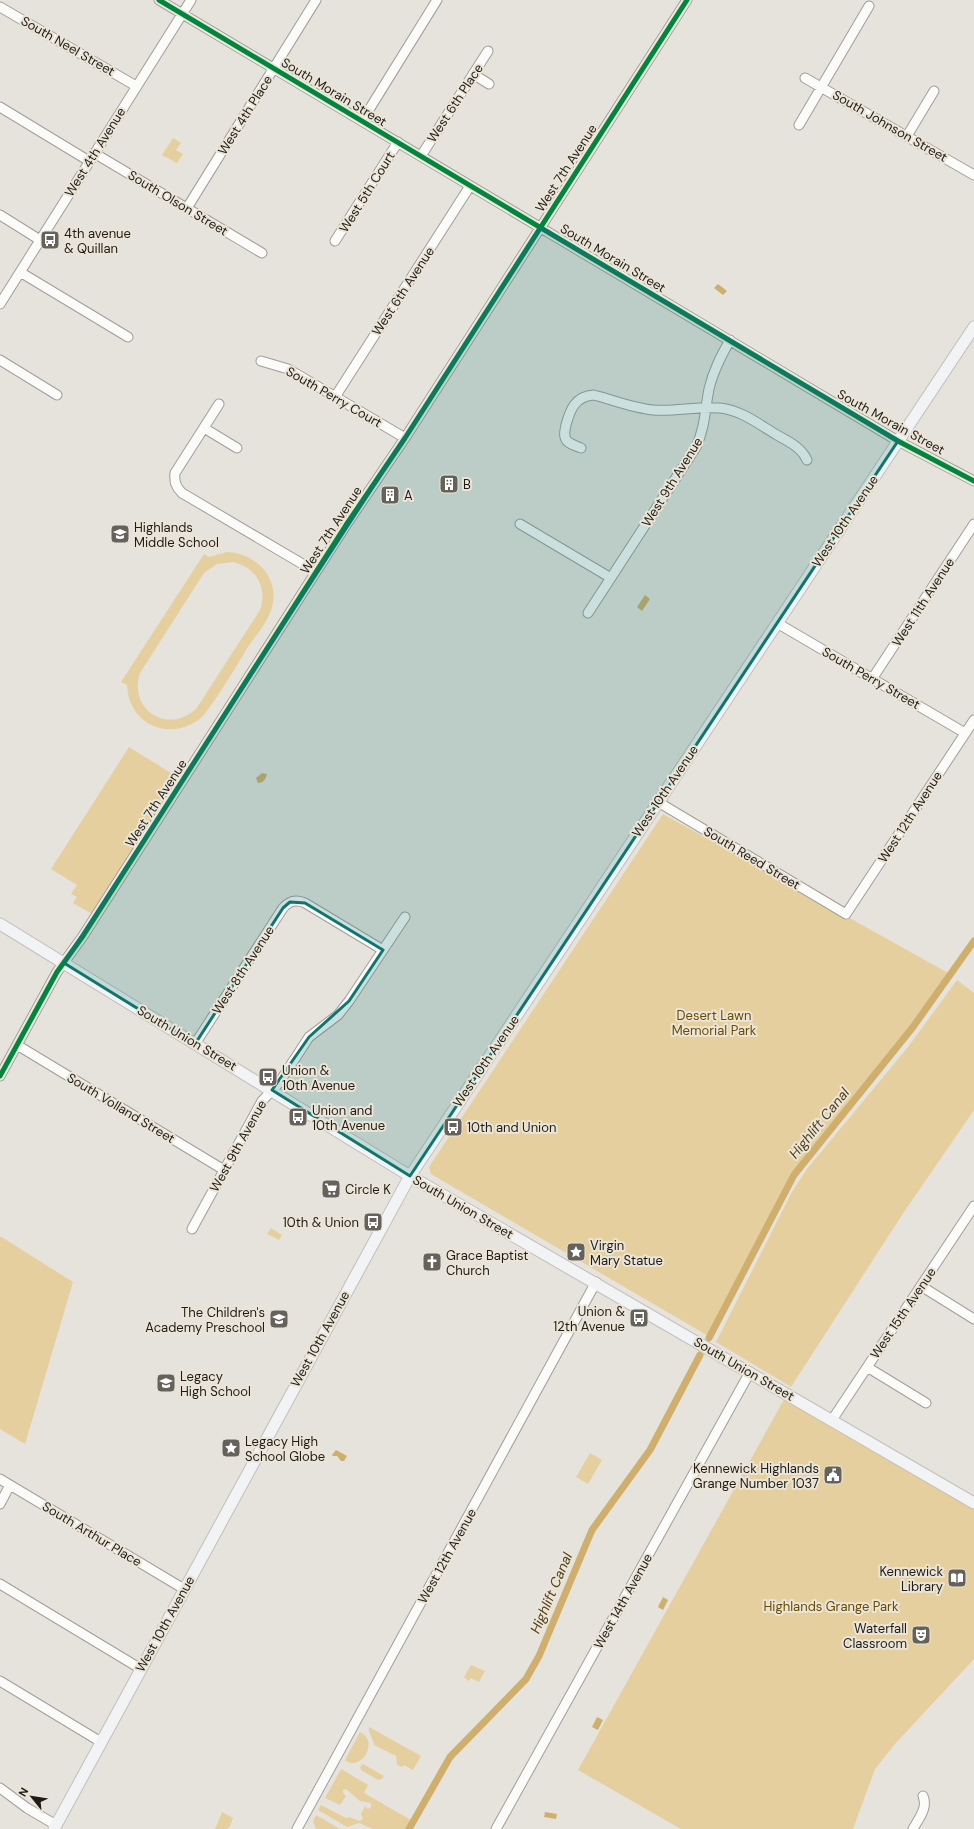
<svg xmlns="http://www.w3.org/2000/svg" width="974" height="1829" font-family="'DM Sans',sans-serif">
  <style>
    .green { fill: #e6cf9e; fill-rule: evenodd }
    .water { fill: #cfaf6b }
    .lines { fill: none; stroke-linecap: round; stroke-linejoin: round }
    .canal { stroke: #cfaf6b; stroke-width: 7 }
    .minor-casing { stroke: #a19e99; stroke-width: 11 }
    .major-casing { stroke: #c1bfbb; stroke-width: 13 }
    .minor { stroke: #fbfbfa; stroke-width: 9 }
    .major { stroke: #f2f3f4; stroke-width: 11 }
    .cycleway-casing { stroke: #ebe5d7; stroke-width: 8 }
    .cycleway { stroke: #00873e; stroke-width: 5 }
    .marked { fill: #0f766e; fill-opacity: 0.2; stroke: #0f766e; stroke-width: 3; stroke-linejoin: round }
    .labels { text-anchor: middle; dominant-baseline: central; stroke-width: 4; stroke-linejoin: round; paint-order: stroke }
    .street-label { font-size: 13px; fill: #1f1c17; stroke: #ebe5d7 }
    .poi-label { font-size: 13px; fill: #1f1c17; stroke: #ebe5d7; text-anchor: start }
    .park-label { font-size: 13px; fill: #694c00; stroke: #ebe5d7 }
    .water-label { font-size: 14px; font-style: italic; fill: #503e17; stroke: #ebe5d7 }
  </style>
  <rect width="100%" height="100%" fill="#e6e3dc"/>
  <path class="green" d="M 173,138 L 181,143 L 176,150 L 183,154 L 177,163 L 162,155 Z
    M 227,552 C 256,553 280,578 272,607 C 268,622 256,635 248,647 C 234,670 220,694 203,716 C 173,743 129,727 127,685 L 121,682 L 204,554 L 209,557 ZM 233,562 C 256,567 268,588 260,610 L 196,709 C 167,735 128,709 140,673 L 204,573 L 217,564 Z
    M 129,747 L 179,778 L 92,914 L 73,903 L 77,897 L 71,894 L 77,885 L 51,869 Z
    M 663,814 L 950,974 L 793,1178 L 710,1337 L 431,1174 L 429,1167 Z
    M 957,980 L 974,993 L 974,1110 L 902,1215 L 791,1387 L 716,1342 L 793,1190 L 807,1169 L 908,1047 Z
    M 271,1228 L 282,1235 L 279,1240 L 267,1234 Z
    M 0,1236 L 73,1282 L 25,1444 L 0,1429 Z
    M 787,1394 L 974,1503 L 974,1659 L 894,1745 L 875,1769 L 853,1829 L 681,1829 L 578,1770 Z
    M 590,1453 L 602,1460 L 588,1484 L 576,1477 Z
    M 471,1665 L 485,1671 L 479,1682 L 471,1678 L 469,1681 L 464,1677 Z
    M 369,1727 L 421,1756 L 413,1770 L 404,1765 L 402,1767 L 397,1765 L 396,1756 L 374,1745 C 373,1738 368,1733 369,1727 Z
    M 360,1732 C 380,1741 361,1773 345,1760 Z
    M 363,1764 L 384,1776 L 382,1779 L 378,1780 L 361,1770 L 360,1767 Z
    M 341,1769 L 368,1785 L 364,1793 L 411,1820 L 406,1829 L 373,1829 L 359,1823 L 347,1827 L 318,1810 L 321,1805 L 346,1818 L 349,1817 L 360,1821 L 363,1819 L 361,1814 L 365,1806 L 368,1809 L 371,1807 L 371,1803 L 360,1801 L 346,1789 L 343,1790 L 343,1793 L 346,1796 L 340,1805 L 325,1798 Z
    M 222,1812 L 233,1818 L 230,1826 L 227,1829 L 215,1829 Z
    M 316,1815 L 340,1829 L 316,1829 L 313,1821 Z"/>
  <path class="water" d="M 718,284 L 727,291 L 723,295 L 714,288 Z
    M 645,595 L 650,599 L 642,611 L 637,607 Z
    M 262,773 L 267,774 C 266,779 263,783 258,783 L 256,778 Z
    M 336,1450 L 347,1456 L 344,1461 L 341,1461 L 337,1456 L 333,1456 L 332,1455 Z
    M 663,1597 L 668,1600 L 663,1610 L 658,1607 Z
    M 597,1717 L 603,1720 L 598,1730 L 592,1727 Z
    M 545,1812 L 557,1814 L 556,1819 L 544,1817 Z"/>
  <g class="lines">
    <path class="canal" d="M 709,1338 L 794,1175 L 913,1027 L 974,941
      M 409,1829 L 450,1757 L 526,1679 L 539,1656 L 592,1530 L 650,1450 L 700,1355"/>
    <g class="minor-casing">
      <path id="minor" d="M 159,0 L 898,441 L 974,481
        M 0,7 L 136,86
        M 473,74 L 489,84
        M 805,78 L 974,175
        M 0,107 L 89,161
        M 362,121 L 437,0
        M 799,125 L 869,6
        M 907,136 L 934,91
        M 94,153 L 262,253
        M 421,156 L 488,51
        M 187,208 L 316,0
        M 0,215 L 40,240
        M 335,241 L 398,142
        M 20,272 L 128,337
        M 0,304 L 191,0
        M 0,360 L 57,395
        M 261,361 L 288,369 L 405,438
        M 335,397 L 470,186
        M 219,404 L 175,473 C 174,482 176,487 182,493 L 316,572
        M 204,428 L 237,448
        M 581,448 C 576,446 570,444 567,441 C 563,436 565,430 566,425 C 570,410 575,396 594,395 C 613,400 633,408 653,410 C 675,412 697,406 720,408 C 741,410 760,425 777,435 C 789,442 801,447 807,460
        M 520,524 L 611,578
        M 588,613 L 696,447 C 705,428 705,409 709,389 C 713,371 721,356 730,340
        M 777,623 L 965,733
        M 872,679 L 974,524
        M 658,802 L 846,914 L 974,720
        M 195,1044 L 283,908 C 289,901 296,899 305,903 L 383,950
        M 17,1045 L 224,1170
        M 0,1076 L 57,972 L 83,936 L 346,525 L 405,438 L 687,0
        M 192,1229 L 262,1101 L 279,1083 L 309,1037 L 338,1015 L 349,1001 L 405,917
        M 921,1286 L 974,1319
        M 867,1367 L 926,1403
        M 832,1420 L 974,1206
        M 0,1479 L 184,1589
        M 0,1504 L 10,1485
        M 0,1584 L 141,1669
        M 0,1681 L 101,1742
        M 0,1788 L 27,1808 L 56,1825
        M 297,1829 L 596,1282
        M 496,1829 L 750,1372
        M 913,1829 C 919,1818 928,1808 923,1796"/>
    </g>
    <g class="major-casing">
      <path id="major" d="M 0,924 L 410,1176 L 974,1503
        M 54,1829 L 410,1176 L 974,327"/>
    </g>
    <use href="#minor" class="minor"/>
    <use href="#major" class="major"/>
    <g class="cycleway-casing">
      <path id="cycleway" d="M 159,0 L 898,441 L 974,481
        M 0,1076 L 57,972 L 83,936 L 346,525 L 405,438 L 687,0"/>
    </g>
    <use href="#cycleway" class="cycleway"/>
  </g>
  <path class="marked" d="M 541,228 L 898,441 L 410,1176 L 272,1090 L 309,1037 L 349,1001 L 383,950 L 305,903 L 290,902 L 283,908 L 195,1044 L 64,963 Z"/>
  <defs>
    <g id="bus-square" transform="scale(1)"><rect x="-9" y="-9" width="18" height="18" rx="4" fill="#65625c" stroke="#ebe5d7"/><path d="M-5-6H5V4H4V6H2V4H-2V6H-4V4H-5ZM-3.5-4V0h7V-4ZM-3.5 1.2v1.5H-2V1.2ZM2 1.2v1.5H3.5V1.2Z" fill="#fff"/></g>
    <g id="building-square" transform="scale(1)"><rect x="-9" y="-9" width="18" height="18" rx="4" fill="#65625c" stroke="#ebe5d7"/><path d="M-4-6H4V6H1V3H-1V6H-4ZM-2.5-4.3h1.7v1.8h-1.7ZM.8-4.3h1.7v1.8H.8ZM-2.5-1h1.7V.8h-1.7ZM.8-1h1.7V.8H.8Z" fill="#fff"/></g>
    <g id="school-square" transform="scale(1)"><rect x="-9" y="-9" width="18" height="18" rx="4" fill="#65625c" stroke="#ebe5d7"/><path d="M0-5L7-2L0 1L-7-2ZM-4 1L0 2.5L4 1V4Q0 6-4 4Z" fill="#fff"/></g>
    <g id="supermarket-square" transform="scale(1)"><rect x="-9" y="-9" width="18" height="18" rx="4" fill="#65625c" stroke="#ebe5d7"/><path d="M-6-5.5h2.5l.6 2H6L4.5 2H-2.5L-4.4-4H-6ZM-1.5 3.2a1.3 1.3 0 1 0 .1 0ZM3 3.2a1.3 1.3 0 1 0 .1 0Z" fill="#fff"/></g>
    <g id="sight-square" transform="scale(1)"><rect x="-9" y="-9" width="18" height="18" rx="4" fill="#65625c" stroke="#ebe5d7"/><path d="M0-6L1.8-2.2L6-1.7L2.9 1.2L3.7 5.4L0 3.3L-3.7 5.4L-2.9 1.2L-6-1.7L-1.8-2.2Z" fill="#fff"/></g>
    <g id="church-square" transform="scale(1)"><rect x="-9" y="-9" width="18" height="18" rx="4" fill="#65625c" stroke="#ebe5d7"/><path d="M-1.2-6h2.4v3.5h3.3v2.4h-3.3V6h-2.4V-.1h-3.3v-2.4h3.3Z" fill="#fff"/></g>
    <g id="civic-square" transform="scale(1)"><rect x="-9" y="-9" width="18" height="18" rx="4" fill="#65625c" stroke="#ebe5d7"/><path d="M-.6-6.5H3V-4.5H.6V-3L4-1V1h2V6H-6V1h2V-1L-.6-3ZM-1.2 2.5V6h2.4V2.5Z" fill="#fff"/></g>
    <g id="library-square" transform="scale(1)"><rect x="-9" y="-9" width="18" height="18" rx="4" fill="#65625c" stroke="#ebe5d7"/><path d="M-6-4Q-3-5.5-.7-3.5V5Q-3 3-6 4ZM6-4Q3-5.5 .7-3.5V5Q3 3 6 4Z" fill="#fff"/></g>
    <g id="theatre-square" transform="scale(1)"><rect x="-9" y="-9" width="18" height="18" rx="4" fill="#65625c" stroke="#ebe5d7"/><path d="M-5-5.5Q0-4 5-5.5V0Q5 5 0 6Q-5 5-5 0ZM-3.3-2.5H-1v1.5H-3.3ZM1-2.5H3.3v1.5H1ZM-2.8 1Q0 5.5 2.8 1Z" fill="#fff"/></g>
  </defs>
  <g fill-rule="evenodd">
    <use href="#bus-square" x="50" y="240"/>
    <use href="#building-square" x="449" y="484"/>
    <use href="#building-square" x="390" y="495"/>
    <use href="#school-square" x="120" y="534"/>
    <use href="#bus-square" x="268" y="1077"/>
    <use href="#bus-square" x="298" y="1117"/>
    <use href="#bus-square" x="453" y="1127"/>
    <use href="#supermarket-square" x="331" y="1189"/>
    <use href="#bus-square" x="373" y="1222"/>
    <use href="#sight-square" x="576" y="1252"/>
    <use href="#church-square" x="432" y="1262"/>
    <use href="#bus-square" x="639" y="1318"/>
    <use href="#school-square" x="279" y="1319"/>
    <use href="#school-square" x="166" y="1383"/>
    <use href="#sight-square" x="231" y="1448"/>
    <use href="#civic-square" x="833" y="1475"/>
    <use href="#library-square" x="957" y="1578"/>
    <use href="#theatre-square" x="921" y="1635"/>
  </g>
  <g class="labels">
    <g class="street-label">
      <text transform="translate(68 46) rotate(30)">South Neel Street</text>
      <text transform="translate(334 92) rotate(31)">South Morain Street</text>
      <text transform="translate(455 103) rotate(-57)">West 6th Place</text>
      <text transform="translate(245 115) rotate(-58)">West 4th Place</text>
      <text transform="translate(890 126) rotate(30)">South Johnson Street</text>
      <text transform="translate(95 152) rotate(-58)">West 4th Avenue</text>
      <text transform="translate(566 168) rotate(-57)">West 7th Avenue</text>
      <text transform="translate(367 192) rotate(-58)">West 5th Court</text>
      <text transform="translate(178 203) rotate(31)">South Olson Street</text>
      <text transform="translate(613 258) rotate(31)">South Morain Street</text>
      <text transform="translate(403 291) rotate(-57)">West 6th Avenue</text>
      <text transform="translate(334 397) rotate(30)">South Perry Court</text>
      <text transform="translate(891 422) rotate(29)">South Morain Street</text>
      <text transform="translate(672 482) rotate(-58)">West 9th Avenue</text>
      <text transform="translate(845 521) rotate(-56)">West 10th Avenue</text>
      <text transform="translate(331 530) rotate(-57)">West 7th Avenue</text>
      <text transform="translate(923 602) rotate(-57)">West 11th Avenue</text>
      <text transform="translate(871 678) rotate(30)">South Perry Street</text>
      <text transform="translate(665 791) rotate(-56)">West 10th Avenue</text>
      <text transform="translate(156 803) rotate(-57)">West 7th Avenue</text>
      <text transform="translate(910 817) rotate(-57)">West 12th Avenue</text>
      <text transform="translate(752 858) rotate(31)">South Reed Street</text>
      <text transform="translate(243 970) rotate(-57)">West 8th Avenue</text>
      <text transform="translate(187 1038) rotate(31)">South Union Street</text>
      <text transform="translate(486 1061) rotate(-56)">West 10th Avenue</text>
      <text transform="translate(121 1108) rotate(31)">South Volland Street</text>
      <text transform="translate(238 1146) rotate(-61)">West 9th Avenue</text>
      <text transform="translate(463 1207) rotate(30)">South Union Street</text>
      <text transform="translate(903 1313) rotate(-56)">West 15th Avenue</text>
      <text transform="translate(320 1339) rotate(-61)">West 10th Avenue</text>
      <text transform="translate(744 1369) rotate(30)">South Union Street</text>
      <text transform="translate(92 1534) rotate(31)">South Arthur Place</text>
      <text transform="translate(447 1556) rotate(-61)">West 12th Avenue</text>
      <text transform="translate(623 1601) rotate(-61)">West 14th Avenue</text>
      <text transform="translate(165 1624) rotate(-61)">West 10th Avenue</text>
    </g>
    <g class="poi-label">
      <text x="64" y="233">4th avenue<tspan x="64" dy="15">&amp; Quillan</tspan></text>
      <text x="463" y="484">B</text>
      <text x="404" y="495">A</text>
      <text x="134" y="527">Highlands<tspan x="134" dy="15">Middle School</tspan></text>
      <text x="282" y="1070">Union &amp;<tspan x="282" dy="15">10th Avenue</tspan></text>
      <text x="312" y="1110">Union and<tspan x="312" dy="15">10th Avenue</tspan></text>
      <text x="467" y="1127">10th and Union</text>
      <text x="345" y="1189">Circle K</text>
      <text x="359" y="1222" text-anchor="end">10th &amp; Union</text>
      <text x="590" y="1245">Virgin<tspan x="590" dy="15">Mary Statue</tspan></text>
      <text x="446" y="1255">Grace Baptist<tspan x="446" dy="15">Church</tspan></text>
      <text x="625" y="1311" text-anchor="end">Union &amp;<tspan x="625" dy="15">12th Avenue</tspan></text>
      <text x="265" y="1312" text-anchor="end">The Children's<tspan x="265" dy="15">Academy Preschool</tspan></text>
      <text x="180" y="1376">Legacy<tspan x="180" dy="15">High School</tspan></text>
      <text x="245" y="1441">Legacy High<tspan x="245" dy="15">School Globe</tspan></text>
      <text x="819" y="1468" text-anchor="end">Kennewick Highlands<tspan x="819" dy="15">Grange Number 1037</tspan></text>
      <text x="943" y="1571" text-anchor="end">Kennewick<tspan x="943" dy="15">Library</tspan></text>
      <text x="907" y="1628" text-anchor="end">Waterfall<tspan x="907" dy="15">Classroom</tspan></text>
    </g>
    <g class="park-label">
      <text x="714" y="1015">Desert Lawn<tspan x="714" dy="15">Memorial Park</tspan></text>
      <text x="831" y="1606">Highlands Grange Park</text>
    </g>
    <g class="water-label">
      <text transform="translate(819 1123) rotate(-51)">Highlift Canal</text>
      <text transform="translate(551 1593) rotate(-67)">Highlift Canal</text>
    </g>
  </g>
  <g transform="translate(32 1797) rotate(300)" stroke="#ebe5d7" stroke-width="3" paint-order="stroke">
  <path d="M0-3L7 15L0 10L-7 15Z" fill="#1f1c17"/>
  <text y="-6" font-size="11" font-weight="bold" text-anchor="middle" fill="#1f1c17">N</text>
  </g>
</svg>
